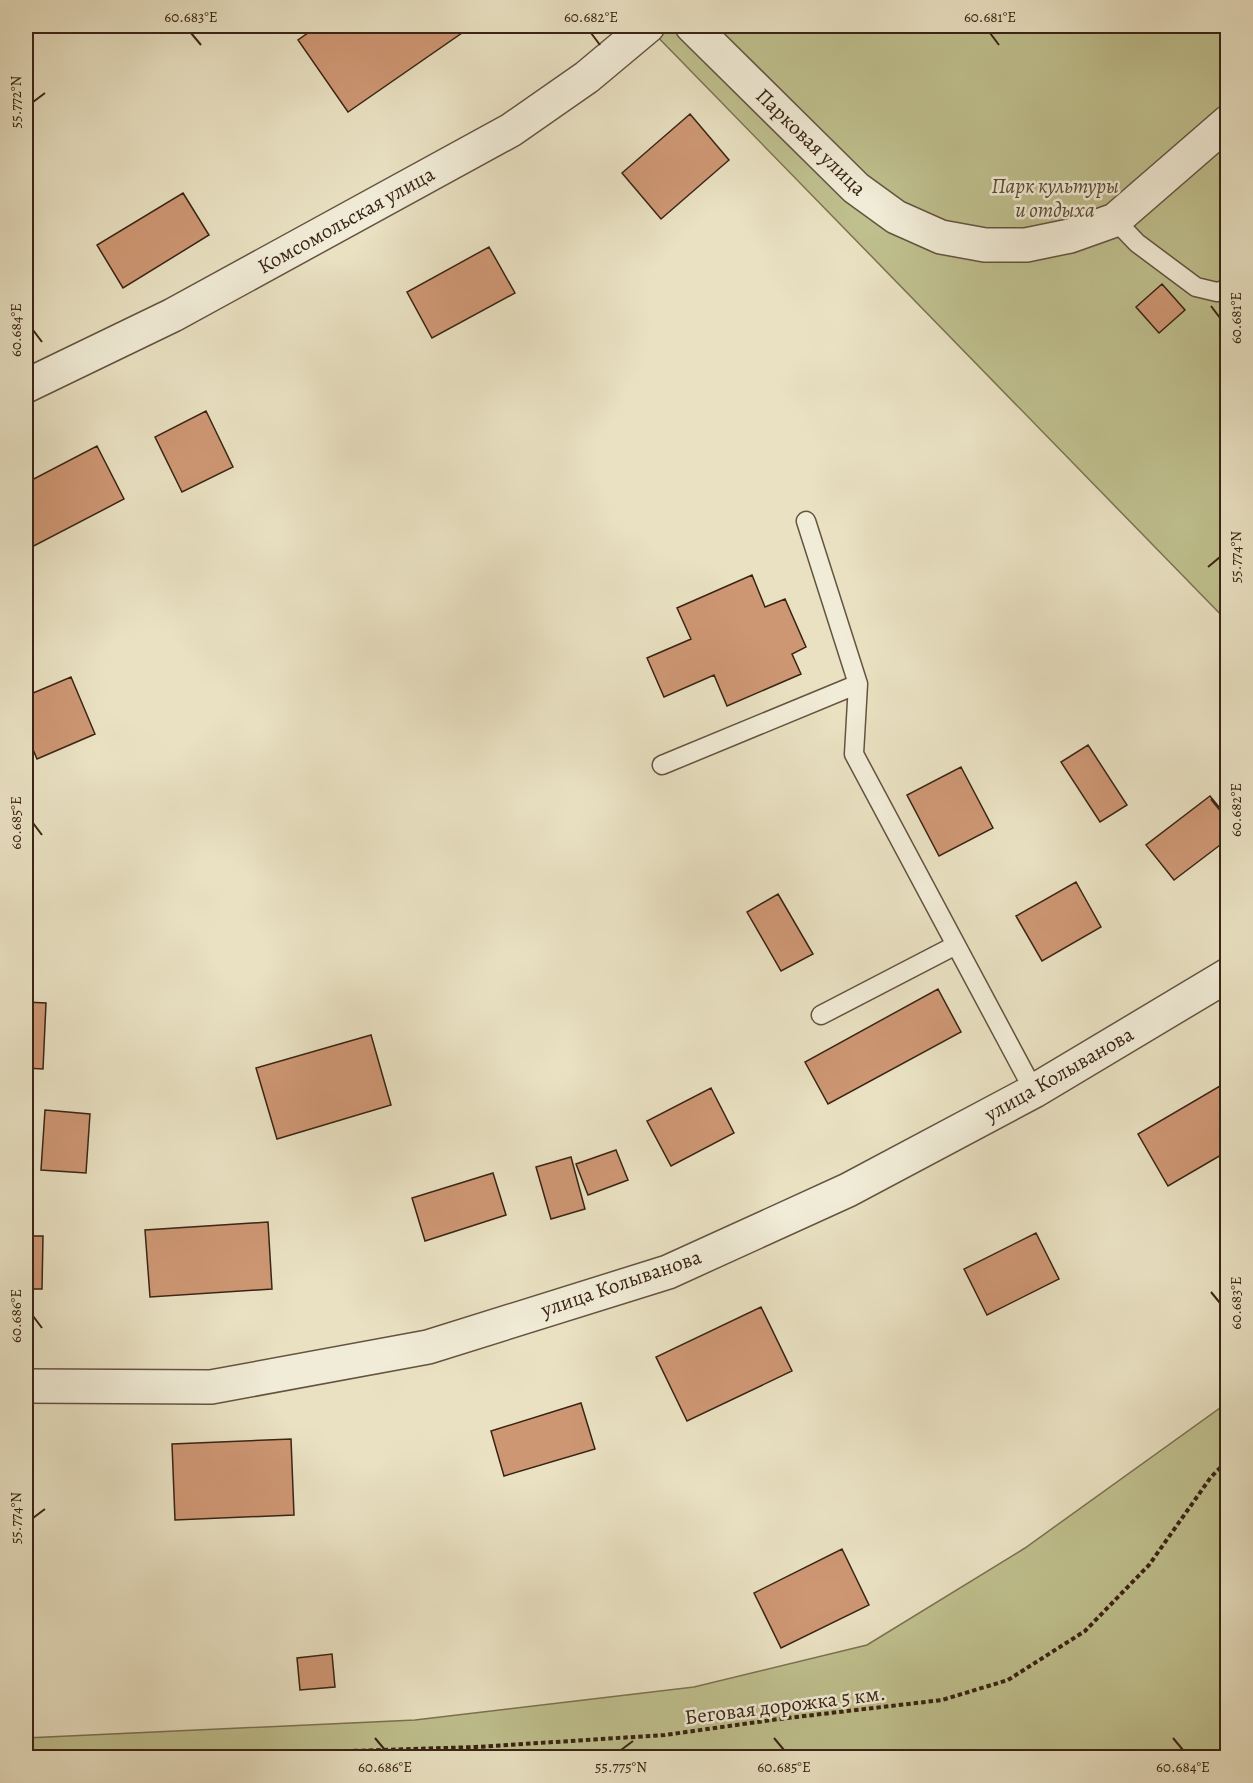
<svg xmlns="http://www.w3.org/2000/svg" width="1253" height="1783" font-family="Alegreya,serif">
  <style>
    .green { fill: #bfc08e; stroke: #7c7251; stroke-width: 1.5 }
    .building { fill: #ce9774; stroke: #392414; stroke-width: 1.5 }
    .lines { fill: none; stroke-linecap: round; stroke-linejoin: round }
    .service-casing { stroke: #655340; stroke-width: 21 }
    .minor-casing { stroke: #655340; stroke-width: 36 }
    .path { stroke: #392414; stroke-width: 4; stroke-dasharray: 4.5 3; stroke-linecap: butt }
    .service { stroke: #f1ecd7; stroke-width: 18 }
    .minor { stroke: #f1ecd7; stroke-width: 33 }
    .ticks { fill: none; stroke: #392414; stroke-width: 2 }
    .labels { text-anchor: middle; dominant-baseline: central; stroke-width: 5; stroke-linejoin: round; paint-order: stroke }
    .street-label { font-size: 21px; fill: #392414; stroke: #f1ecd7 }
    .park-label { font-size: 21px; font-style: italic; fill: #5a4b32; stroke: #f1ecd7 }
    .neatline { fill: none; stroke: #392414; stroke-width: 2 }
    .ticks-label { font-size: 15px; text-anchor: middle; fill: #392414 }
  </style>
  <rect width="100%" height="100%" fill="#e9e1c2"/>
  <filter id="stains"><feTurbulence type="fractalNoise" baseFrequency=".00333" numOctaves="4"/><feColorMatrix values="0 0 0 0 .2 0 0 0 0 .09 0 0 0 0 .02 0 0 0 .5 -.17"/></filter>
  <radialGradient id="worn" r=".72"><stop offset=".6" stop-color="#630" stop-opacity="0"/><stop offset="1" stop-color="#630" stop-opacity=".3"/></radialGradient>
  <path class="green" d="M 647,26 L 1227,26 L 1227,621 Z
    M 1227,1403 L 1227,1757 L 26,1757 L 26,1738 L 415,1720 L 694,1687 L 867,1645 L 1025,1548 Z"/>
  <path class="building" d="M 318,26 L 472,26 L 348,112 L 298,40 Z
    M 690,114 L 729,160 L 661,219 L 622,173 Z
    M 183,193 L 209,235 L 123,288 L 97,245 Z
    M 489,247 L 515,293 L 432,338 L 407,292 Z
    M 1162,284 L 1185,310 L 1159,333 L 1136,307 Z
    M 206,411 L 233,467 L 182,492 L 155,437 Z
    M 97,446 L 124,499 L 26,550 L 26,483 Z
    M 752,575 L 765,607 L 785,599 L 806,647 L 792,654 L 801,674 L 727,706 L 714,675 L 664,697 L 647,658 L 691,639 L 677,608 Z
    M 71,677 L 95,734 L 37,759 L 26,733 L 26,696 Z
    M 1088,745 L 1127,805 L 1100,822 L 1061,762 Z
    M 961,767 L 993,828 L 939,856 L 907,795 Z
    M 1210,796 L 1228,818 L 1228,839 L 1174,880 L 1146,845 Z
    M 1076,882 L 1101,927 L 1042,961 L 1016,916 Z
    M 778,894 L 813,954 L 781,971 L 747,912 Z
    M 938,989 L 961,1032 L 828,1104 L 805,1062 Z
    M 26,1002 L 46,1003 L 43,1069 L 26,1068 Z
    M 371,1035 L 391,1105 L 277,1139 L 256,1068 Z
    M 1220,1086 L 1228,1098 L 1228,1151 L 1168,1186 L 1138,1134 Z
    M 711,1088 L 734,1133 L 671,1166 L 647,1121 Z
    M 45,1110 L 90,1114 L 86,1173 L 41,1170 Z
    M 616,1150 L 628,1180 L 588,1195 L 576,1164 Z
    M 571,1157 L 585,1209 L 551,1219 L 536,1167 Z
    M 493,1173 L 506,1215 L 425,1241 L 412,1198 Z
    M 268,1222 L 272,1289 L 150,1297 L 145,1230 Z
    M 1036,1233 L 1059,1279 L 987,1315 L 964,1269 Z
    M 26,1236 L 43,1236 L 42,1289 L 26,1289 Z
    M 761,1307 L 792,1371 L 687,1421 L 656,1357 Z
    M 581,1403 L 595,1449 L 504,1476 L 491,1431 Z
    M 291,1439 L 294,1515 L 175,1520 L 172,1444 Z
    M 842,1549 L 869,1605 L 781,1648 L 754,1593 Z
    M 332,1654 L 335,1687 L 300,1690 L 297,1658 Z"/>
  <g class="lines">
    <g class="service-casing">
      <path id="service" d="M 1115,220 L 1137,243 L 1196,287 L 1217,292 L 1228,289
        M 806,521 L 858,684 L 854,754 L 1034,1091
        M 662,765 L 858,684
        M 821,1015 L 956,945"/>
    </g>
    <g class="minor-casing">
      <path id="minor" d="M 692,26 L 856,188 L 896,217 L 941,237 L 985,245 L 1026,245 L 1070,236 L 1115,220 L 1228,122
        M 26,386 L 173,315 L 511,130 L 587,77 L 648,26
        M 26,1386 L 211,1387 L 428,1347 L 668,1272 L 848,1190 L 1034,1091 L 1228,975"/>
    </g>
    <path class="path" d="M 249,1758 L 286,1753 L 476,1747 L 665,1735 L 779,1719 L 942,1700 L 1008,1680 L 1085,1631 L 1149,1565 L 1211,1477 L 1228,1460"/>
    <use href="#service" class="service"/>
    <use href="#minor" class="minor"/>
  </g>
  <path class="ticks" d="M 191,33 L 201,45M 591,33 L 600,45M 990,33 L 999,45M 33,102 L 45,93M 1211,306 L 1220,318M 33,330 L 42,342M 1208,567 L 1220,557M 1211,799 L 1220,810M 33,823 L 42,835M 1211,1292 L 1220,1303M 33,1316 L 42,1328M 33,1518 L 45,1509M 375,1738 L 385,1750M 774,1738 L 784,1750M 1173,1738 L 1183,1750M 621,1750 L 633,1741"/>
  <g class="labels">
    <g class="street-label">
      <text transform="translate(811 142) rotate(44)">Парковая улица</text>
      <text transform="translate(346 220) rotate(-29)">Комсомольская улица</text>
      <text transform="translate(1059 1074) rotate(-30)">улица Колыванова</text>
      <text transform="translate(621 1283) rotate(-19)">улица Колыванова</text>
      <text transform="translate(785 1705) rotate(-7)">Беговая дорожка 5 км.</text>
    </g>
    <g class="park-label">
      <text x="1055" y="186">Парк культуры<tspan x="1055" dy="24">и отдыха</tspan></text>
    </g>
  </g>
  <rect width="1253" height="1783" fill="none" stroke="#e9e1c2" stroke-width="66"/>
  <rect x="33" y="33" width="1187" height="1717" class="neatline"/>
  <g class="ticks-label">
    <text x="191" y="22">60.683°E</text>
    <text x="591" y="22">60.682°E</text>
    <text x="990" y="22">60.681°E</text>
    <text transform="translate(16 102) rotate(-90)" y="5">55.772°N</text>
    <text transform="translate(1236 318) rotate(-90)" y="5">60.681°E</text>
    <text transform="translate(16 330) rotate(-90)" y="5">60.684°E</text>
    <text transform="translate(1236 557) rotate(-90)" y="5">55.774°N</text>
    <text transform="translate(1236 810) rotate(-90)" y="5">60.682°E</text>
    <text transform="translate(16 823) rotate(-90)" y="5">60.685°E</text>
    <text transform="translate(1236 1303) rotate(-90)" y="5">60.683°E</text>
    <text transform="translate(16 1316) rotate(-90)" y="5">60.686°E</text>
    <text transform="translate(16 1518) rotate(-90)" y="5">55.774°N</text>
    <text x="385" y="1772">60.686°E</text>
    <text x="621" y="1772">55.775°N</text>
    <text x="784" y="1772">60.685°E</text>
    <text x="1183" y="1772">60.684°E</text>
  </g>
  <rect width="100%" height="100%" filter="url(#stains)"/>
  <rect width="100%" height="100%" fill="url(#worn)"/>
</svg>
